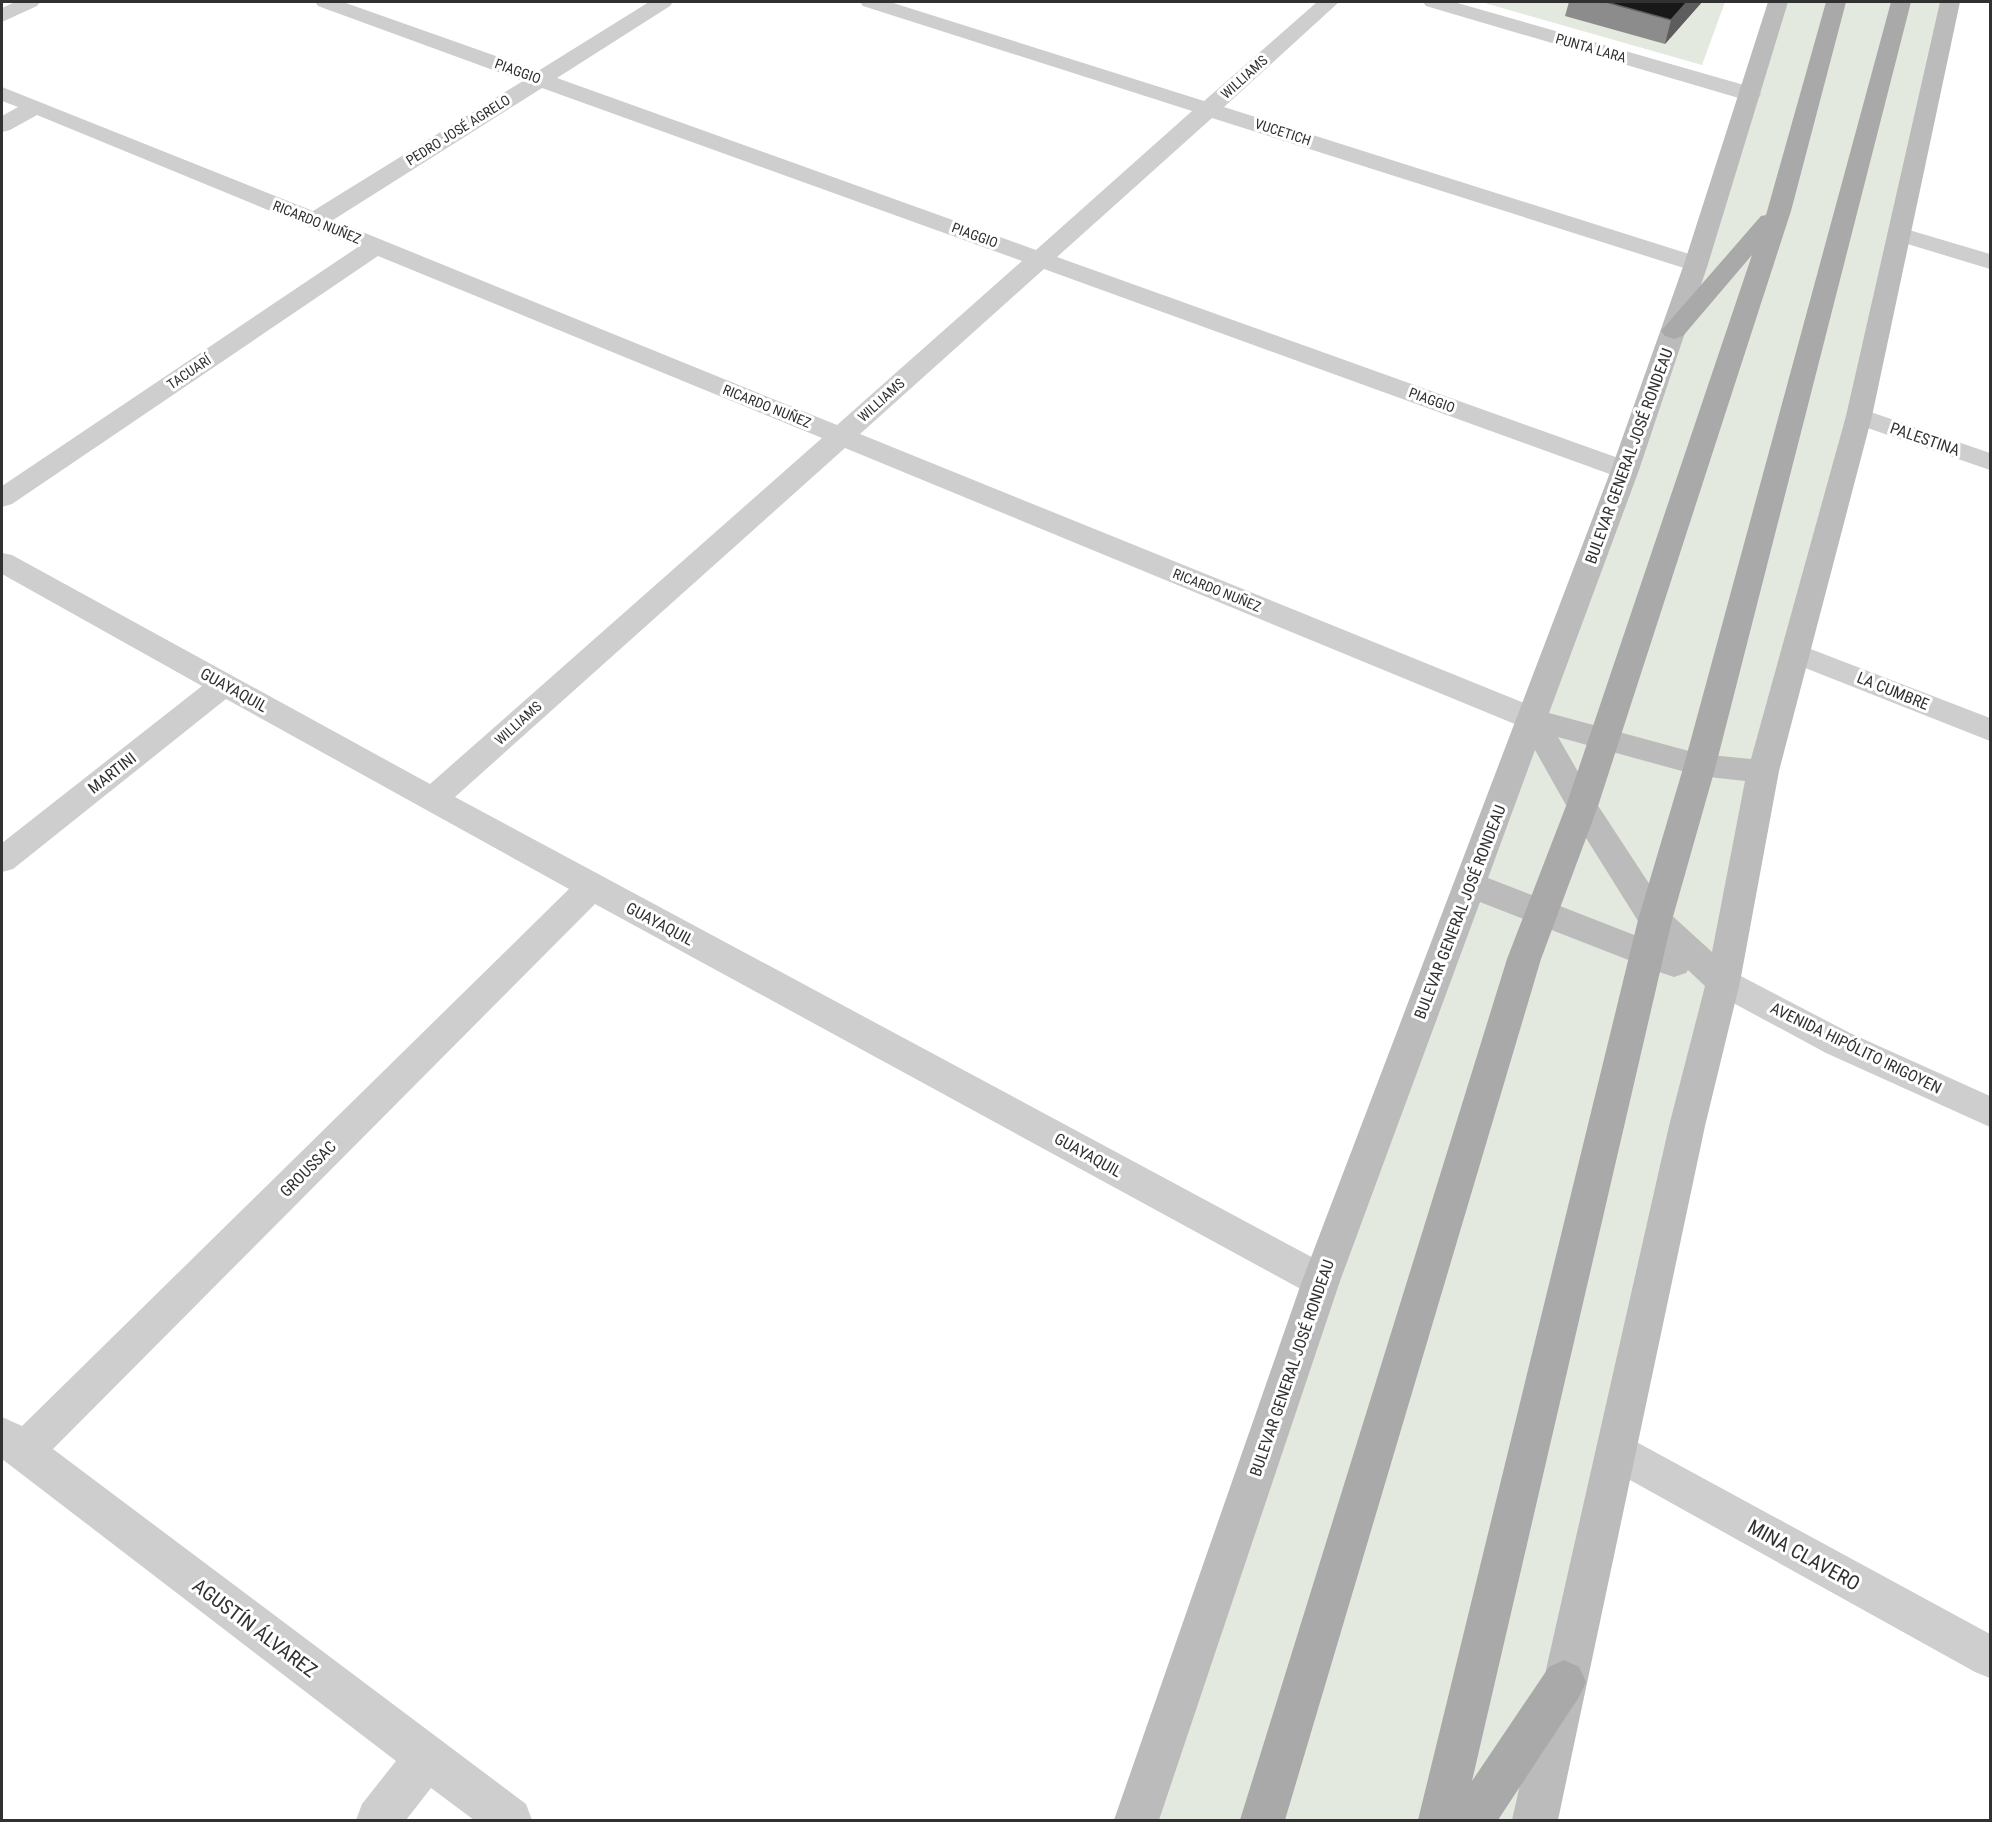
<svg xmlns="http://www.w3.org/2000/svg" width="1992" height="1822" font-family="'Roboto Condensed',sans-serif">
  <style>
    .green { fill: #e3e9de }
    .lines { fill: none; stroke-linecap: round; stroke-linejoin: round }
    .minor { fill: #cecece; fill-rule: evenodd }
    .tertiary { fill: #cecece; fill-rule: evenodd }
    .secondary { fill: #bbb; fill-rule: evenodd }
    .primary { fill: #a9a9a9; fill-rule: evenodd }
    .wall { fill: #8c8c8c }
    .shaded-wall { fill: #5d5d5d }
    .building { fill: #181818; stroke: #5d5d5d; stroke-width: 1.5 }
    .labels { text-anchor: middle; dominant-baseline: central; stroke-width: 6; stroke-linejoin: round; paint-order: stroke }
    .far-street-label { font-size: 14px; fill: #313131; stroke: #fff }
    .street-label { font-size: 16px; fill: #313131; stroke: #fff }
    .near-street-label { font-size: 20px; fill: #313131; stroke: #fff }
  </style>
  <rect width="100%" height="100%" fill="#fff"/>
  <path class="green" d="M 1481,2 L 1725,2 L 1702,65 Z
    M 1778,2 L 1950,2 L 1921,138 L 1564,1682 L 1535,1820 L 1136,1820 L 1321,1281 L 1750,94 Z"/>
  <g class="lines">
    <path class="minor" d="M 15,2 L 40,2 L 37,6 L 2,22 L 2,8 Z
      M 315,2 L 343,2 L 538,71 L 649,2 L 673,2 L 670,6 L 557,78 L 1036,250 L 1192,111 L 863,6 L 860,2 L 890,2 L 1204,101 L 1317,2 L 1339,2 L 1224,107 L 1705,259 L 1708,264 L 1705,269 L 1696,271 L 1687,269 L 1212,118 L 1057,257 L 1635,464 L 1639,470 L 1635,476 L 1625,478 L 1615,476 L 1044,269 L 860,434 L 1544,711 L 1548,719 L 1544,727 L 1533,730 L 1522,727 L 845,448 L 455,797 L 1334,1269 L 1340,1281 L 1334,1293 L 1321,1298 L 1308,1293 L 595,904 L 53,1449 L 526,1804 L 532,1820 L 474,1820 L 431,1788 L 406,1820 L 356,1820 L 362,1804 L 396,1761 L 2,1459 L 2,1417 L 22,1426 L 569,889 L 226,699 L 13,869 L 2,872 L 2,843 L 202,686 L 2,574 L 2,553 L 12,555 L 430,784 L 822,438 L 378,256 L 12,504 L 2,507 L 2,486 L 358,247 L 37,115 L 10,130 L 2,132 L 2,116 L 18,107 L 2,101 L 2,87 L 313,211 L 523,81 L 318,6 ZM 542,88 L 1022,261 L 837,425 L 333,220 Z
      M 1423,2 L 1454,2 L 1758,89 L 1761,94 L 1758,99 L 1750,101 L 1742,99 L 1426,6 Z
      M 1899,227 L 1990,254 L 1990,269 L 1891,239 L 1887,234 L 1891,229 Z
      M 1859,408 L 1990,453 L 1990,470 L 1850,422 L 1846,416 L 1850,410 Z
      M 1795,643 L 1990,718 L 1990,741 L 1785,660 L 1780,653 L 1785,646 Z
      M 1617,1433 L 1631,1439 L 1990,1634 L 1990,1678 L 1975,1672 L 1603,1465 L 1597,1452 L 1603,1439 Z"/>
    <path class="tertiary" d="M 1723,969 L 1735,973 L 1850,1033 L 1990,1096 L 1990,1127 L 1826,1053 L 1711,991 L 1706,982 L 1711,973 Z"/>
    <path class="secondary" d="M 1768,2 L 1788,2 L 1708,264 L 1639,470 L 1549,713 L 1700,754 L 1751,759 L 1846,416 L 1940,2 L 1960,2 L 1872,416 L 1779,771 L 1740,982 L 1705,1126 L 1558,1820 L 1512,1820 L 1669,1126 L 1705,986 L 1688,970 L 1686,973 L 1674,977 L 1662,973 L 1480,902 L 1340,1281 L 1159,1820 L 1114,1820 L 1302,1281 L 1611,470 L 1684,264 ZM 1558,737 L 1700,776 L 1745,781 L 1712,952 L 1667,911 L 1593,798 ZM 1535,750 L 1571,814 L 1643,929 L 1660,945 L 1488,878 Z"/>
    <path class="primary" d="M 1826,2 L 1846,2 L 1791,211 L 1598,806 L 1541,959 L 1285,1820 L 1240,1820 L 1507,959 L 1566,806 L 1752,255 L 1683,336 L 1674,339 L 1665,336 L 1661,331 L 1761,216 L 1766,215 Z
      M 1891,2 L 1911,2 L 1716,765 L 1672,920 L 1472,1781 L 1549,1667 L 1564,1660 L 1579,1667 L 1586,1682 L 1579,1697 L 1498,1820 L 1418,1820 L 1638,920 L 1684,765 Z"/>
  </g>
  <path class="wall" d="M 1567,2 L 1702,2 L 1665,44 L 1565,16 L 1569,2 Z"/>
  <path class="shaded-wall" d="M 1687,2 L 1702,2 L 1665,44 L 1671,20 Z"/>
  <path class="building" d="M 1606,2 L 1687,2 L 1671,20 Z"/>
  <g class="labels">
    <g class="far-street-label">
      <text transform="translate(1591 48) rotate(16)">PUNTA LARA</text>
      <text transform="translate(518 71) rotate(20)">PIAGGIO</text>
      <text transform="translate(1244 77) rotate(-42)">WILLIAMS</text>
      <text transform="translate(458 130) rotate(-32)">PEDRO JOSÉ AGRELO</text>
      <text transform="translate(1283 132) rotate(18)">VUCETICH</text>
      <text transform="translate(317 222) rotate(22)">RICARDO NUÑEZ</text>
      <text transform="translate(975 235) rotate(20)">PIAGGIO</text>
      <text transform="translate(189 372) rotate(-34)">TACUARÍ</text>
      <text transform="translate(881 400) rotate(-42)">WILLIAMS</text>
      <text transform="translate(1432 400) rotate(20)">PIAGGIO</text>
      <text transform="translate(767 406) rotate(22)">RICARDO NUÑEZ</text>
      <text transform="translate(1217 590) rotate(22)">RICARDO NUÑEZ</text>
      <text transform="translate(518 723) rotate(-42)">WILLIAMS</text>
    </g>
    <g class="street-label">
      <text transform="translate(1925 439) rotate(19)">PALESTINA</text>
      <text transform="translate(1629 456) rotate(-70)">BULEVAR GENERAL JOSÉ RONDEAU</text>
      <text transform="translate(234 690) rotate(29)">GUAYAQUIL</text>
      <text transform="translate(1893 691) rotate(22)">LA CUMBRE</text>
      <text transform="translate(112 773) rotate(-38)">MARTINI</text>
      <text transform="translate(1460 912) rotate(-69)">BULEVAR GENERAL JOSÉ RONDEAU</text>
      <text transform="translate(660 924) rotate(28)">GUAYAQUIL</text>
      <text transform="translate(1856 1048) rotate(26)">AVENIDA HIPÓLITO IRIGOYEN</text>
      <text transform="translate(1088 1155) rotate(29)">GUAYAQUIL</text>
      <text transform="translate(308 1169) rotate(-45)">GROUSSAC</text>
      <text transform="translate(1292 1368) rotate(-71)">BULEVAR GENERAL JOSÉ RONDEAU</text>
    </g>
    <g class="near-street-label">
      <text transform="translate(1804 1555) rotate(29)">MINA CLAVERO</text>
      <text transform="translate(255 1628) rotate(37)">AGUSTÍN ÁLVAREZ</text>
    </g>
  </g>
  <rect width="1992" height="1822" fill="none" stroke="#313131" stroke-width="6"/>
</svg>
